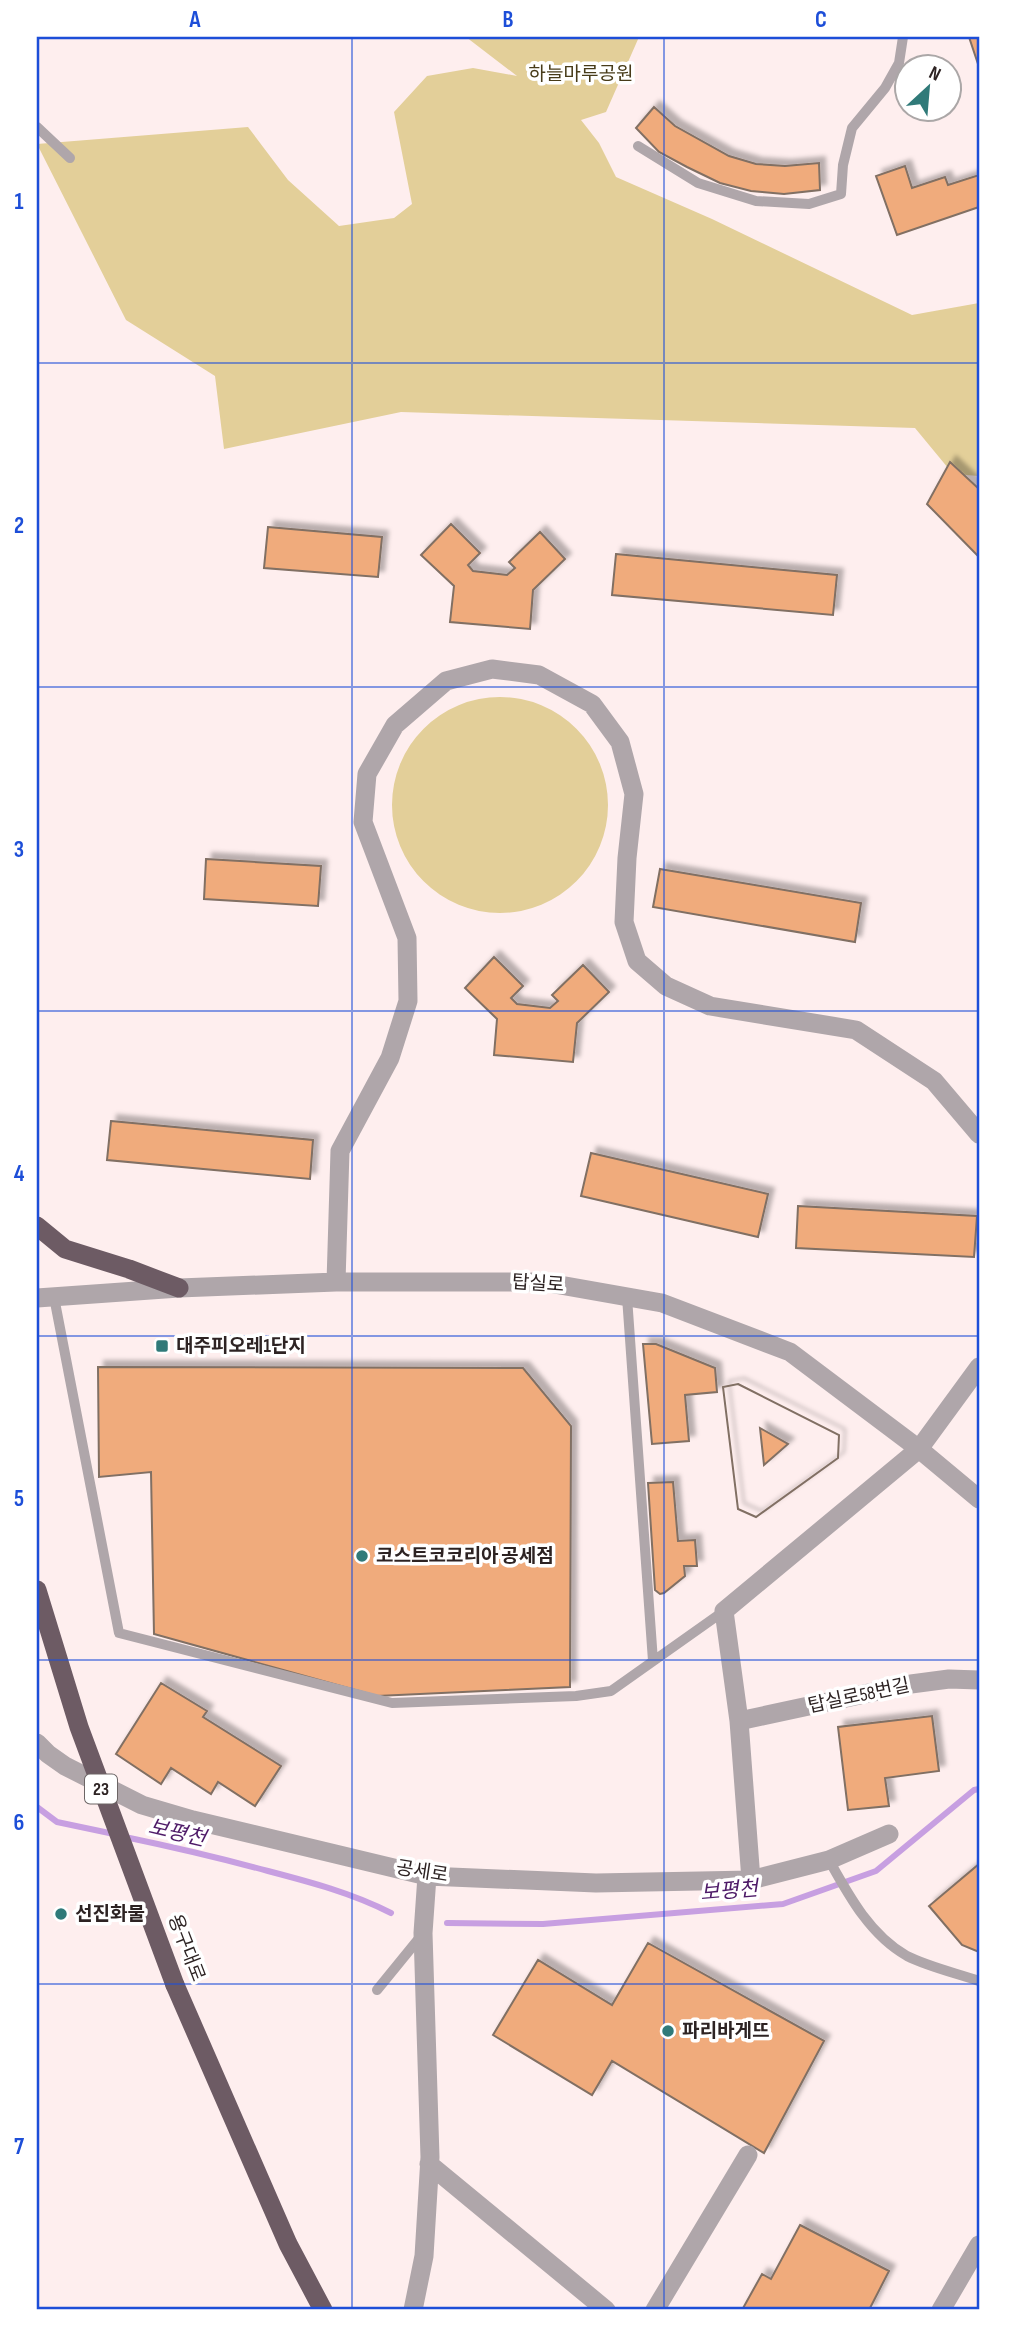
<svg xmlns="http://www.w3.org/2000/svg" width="1016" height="2347" font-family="'Sofia Sans Condensed','Noto Sans KR',sans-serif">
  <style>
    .green { fill: #e3cf99 }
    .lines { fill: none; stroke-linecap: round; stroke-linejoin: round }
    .stream { stroke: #c79fe1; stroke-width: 6 }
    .building { fill: #f0ab7b; stroke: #816f64; stroke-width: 2; fill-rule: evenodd; filter: url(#shadow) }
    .service { stroke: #afa6aa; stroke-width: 10 }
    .minor { stroke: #afa6aa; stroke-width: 19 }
    .trunk { stroke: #6d5b64; stroke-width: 19 }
    .trunk-bridge { stroke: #6d5b64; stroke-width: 19 }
    .grid { fill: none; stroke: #1d4ed8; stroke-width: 2; stroke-opacity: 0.55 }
    .poi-dot { fill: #307a79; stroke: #fff; stroke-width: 2.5 }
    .labels { text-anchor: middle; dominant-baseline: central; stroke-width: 7; stroke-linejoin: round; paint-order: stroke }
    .shield { fill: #fff; stroke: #6c6565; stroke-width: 2 }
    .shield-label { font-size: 18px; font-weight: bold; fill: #2d2323 }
    .park-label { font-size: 19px; fill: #473b19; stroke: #fff }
    .street-label { font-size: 19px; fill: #2d2323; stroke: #fff }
    .poi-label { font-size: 19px; font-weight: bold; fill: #2d2323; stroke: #fff; text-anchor: start }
    .water-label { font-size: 21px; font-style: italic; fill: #4e1b68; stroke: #fff }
    .neatline { fill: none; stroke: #1d4ed8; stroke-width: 2.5 }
    .grid-label { font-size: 23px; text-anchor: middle; font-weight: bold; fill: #1d4ed8 }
  </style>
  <defs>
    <filter id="shadow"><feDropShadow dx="6" dy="-6" stdDeviation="2" flood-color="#0004"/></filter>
  </defs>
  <rect width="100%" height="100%" fill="#feeeee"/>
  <path class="green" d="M 466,37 L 639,37 L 606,112 L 581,120 L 599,143 L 616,177 L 712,219 L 912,315 L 979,303 L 979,476 L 953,474 L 915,428 L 401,412 L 224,449 L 215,376 L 126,320 L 37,144 L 248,127 L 288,180 L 339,226 L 394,218 L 412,204 L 394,112 L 427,76 L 473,68 L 517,76 Z
    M392 805a108 108 0 1 1 216 0a108 108 0 1 1-216 0Z"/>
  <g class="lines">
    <path class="stream" d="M 37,1807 L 57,1822 L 114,1834
      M 125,1837 C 173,1847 220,1858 268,1871 C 310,1882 352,1893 391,1913
      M 447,1923 L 543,1924 L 783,1904 L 876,1871 L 974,1790 L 979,1789"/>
  </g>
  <path class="building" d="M 969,37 L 979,37 L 979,67 Z
    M 654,107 L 675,126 L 729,156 L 756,164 L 785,166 L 819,163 L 820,190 L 784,194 L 751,191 L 720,183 L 687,167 L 659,152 L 636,128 Z
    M 905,166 L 912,188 L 945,177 L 948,185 L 979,175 L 979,207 L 897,235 L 876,176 Z
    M 950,462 L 979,489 L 979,557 L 927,504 Z
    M 451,524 L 480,553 L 468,565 L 473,571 L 507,575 L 515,568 L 509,562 L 540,532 L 565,559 L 533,590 L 530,629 L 450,622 L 454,586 L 421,555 Z
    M 268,527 L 382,537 L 378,577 L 264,568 Z
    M 616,554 L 837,575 L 833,615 L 612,595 Z
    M 206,859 L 321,866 L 318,906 L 204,899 Z
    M 660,869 L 861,903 L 855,942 L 653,907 Z
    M 494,957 L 523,986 L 511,998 L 517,1004 L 550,1008 L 558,1001 L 552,995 L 583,965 L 609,992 L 577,1023 L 573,1062 L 494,1055 L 497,1019 L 465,988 Z
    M 111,1121 L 313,1140 L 310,1179 L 107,1160 Z
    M 591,1153 L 768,1194 L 758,1237 L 581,1196 Z
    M 798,1206 L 977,1216 L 974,1257 L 796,1248 Z
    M 643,1344 L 656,1344 L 715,1368 L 717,1392 L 685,1395 L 689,1441 L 652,1444 Z
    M 98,1367 L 523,1368 L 571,1426 L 570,1687 L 377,1696 L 154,1634 L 151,1472 L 99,1477 Z
    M 738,1384 L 839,1435 L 838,1458 L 756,1517 L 738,1509 L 723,1387 ZM 760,1428 L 788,1444 L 764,1465 Z
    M 738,1384 L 839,1435 L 838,1458 L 756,1517 L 738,1509 L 723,1387 Z
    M 673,1482 L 678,1541 L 695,1540 L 697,1566 L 684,1566 L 685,1576 L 664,1593 L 660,1594 L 655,1590 L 648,1483 Z
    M 161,1683 L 207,1711 L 203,1717 L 281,1766 L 255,1806 L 218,1782 L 211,1794 L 171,1768 L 161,1784 L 116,1754 Z
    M 932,1716 L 939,1771 L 885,1778 L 889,1806 L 848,1810 L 838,1727 Z
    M 979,1864 L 979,1952 L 962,1945 L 929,1906 Z
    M 648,1943 L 824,2041 L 764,2153 L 612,2061 L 592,2095 L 493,2035 L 538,1960 L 612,2005 Z
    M 800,2225 L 889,2271 L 869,2310 L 742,2310 L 762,2274 L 771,2279 Z"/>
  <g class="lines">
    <path class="service" d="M 37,127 L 70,158
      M 638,146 L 698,183 L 756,201 L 809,204 L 841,194 L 843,165 L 852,128 L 885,88 L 899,63 L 903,37
      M 54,1297 L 119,1633 L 392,1703 L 576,1696 L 611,1691 L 724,1611
      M 627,1297 L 653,1661
      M 829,1860 C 849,1896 870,1935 907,1956 C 929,1967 956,1973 979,1981
      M 377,1990 L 421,1936"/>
    <path class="minor" d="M 336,1282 L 340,1151 L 390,1058 L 408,1001 L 407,938 L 363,822 L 367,774 L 395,725 L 446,681 L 492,669 L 539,675 L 592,704 L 620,742 L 634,794 L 627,858 L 624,922 L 637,961 L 666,986 L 710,1006 L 856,1030 L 934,1081 L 979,1134
      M 37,1298 L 179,1288 L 336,1282 L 543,1282 L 662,1303 L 790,1352 L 919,1449 L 979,1499
      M 739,1721 L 911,1684 L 949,1679 L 979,1680
      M 37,1743 L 48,1754 L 65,1766 L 142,1805 L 193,1820 L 427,1876 L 596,1883 L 751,1880 L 829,1860 L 889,1834
      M 751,1880 L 739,1721 L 724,1611 L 919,1449 L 979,1367
      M 429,2164 L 606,2310
      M 413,2310 L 424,2256 L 430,2157 L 423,1933 L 427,1876
      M 655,2310 L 748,2155
      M 941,2310 L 979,2245"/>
    <path class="trunk" d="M 37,1226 L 65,1249 L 129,1269 L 179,1288
      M 175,1985 L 288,2244 L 323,2310"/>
    <path class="trunk-bridge" d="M 37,1590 L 79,1727 L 175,1985"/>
  </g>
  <path class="grid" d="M 352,37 L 352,2310M 664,37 L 664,2310M 37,363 L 979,363M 37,687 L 979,687M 37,1011 L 979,1011M 37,1336 L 979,1336M 37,1660 L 979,1660M 37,1984 L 979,1984"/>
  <g class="poi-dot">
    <rect x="155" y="1339" width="14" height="14" rx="3.5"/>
    <circle cx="362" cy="1556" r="7"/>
    <circle cx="61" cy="1914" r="7"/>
    <circle cx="668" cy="2031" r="7"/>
  </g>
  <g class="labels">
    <rect class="shield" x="85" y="1774.5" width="32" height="29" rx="5"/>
    <g class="shield-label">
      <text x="101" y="1789">23</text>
    </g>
    <g class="park-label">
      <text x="581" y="74">하늘마루공원</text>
    </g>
    <g class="street-label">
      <text transform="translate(538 1284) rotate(4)">탑실로</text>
      <text transform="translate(859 1696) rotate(-12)">탑실로58번길</text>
      <text transform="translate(422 1872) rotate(9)">공세로</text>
      <text transform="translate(186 1948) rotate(69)">용구대로</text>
    </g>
    <g class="poi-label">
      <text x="176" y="1346">대주피오레1단지</text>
      <text x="376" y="1556">코스트코코리아 공세점</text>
      <text x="75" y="1914">선진화물</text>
      <text x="682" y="2031">파리바게뜨</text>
    </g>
    <g class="water-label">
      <text transform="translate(177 1833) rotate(13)">보평천</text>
      <text transform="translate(729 1891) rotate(-5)">보평천</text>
    </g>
  </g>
  <rect width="1016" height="2347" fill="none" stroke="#ffffff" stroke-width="77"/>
  <g transform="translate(928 88) rotate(26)"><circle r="33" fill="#ffffff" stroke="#aba7a7" stroke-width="2"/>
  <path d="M0-5L12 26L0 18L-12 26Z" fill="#307a79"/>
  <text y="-10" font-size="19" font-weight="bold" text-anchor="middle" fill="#2d2323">N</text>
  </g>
  <rect x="38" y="38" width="940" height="2270" class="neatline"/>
  <g class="grid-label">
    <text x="195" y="27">A</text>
    <text x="508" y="27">B</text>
    <text x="821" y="27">C</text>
    <text x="19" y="209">1</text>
    <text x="19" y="533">2</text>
    <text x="19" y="857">3</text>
    <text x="19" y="1181">4</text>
    <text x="19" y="1506">5</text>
    <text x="19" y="1830">6</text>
    <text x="19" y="2154">7</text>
  </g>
</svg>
